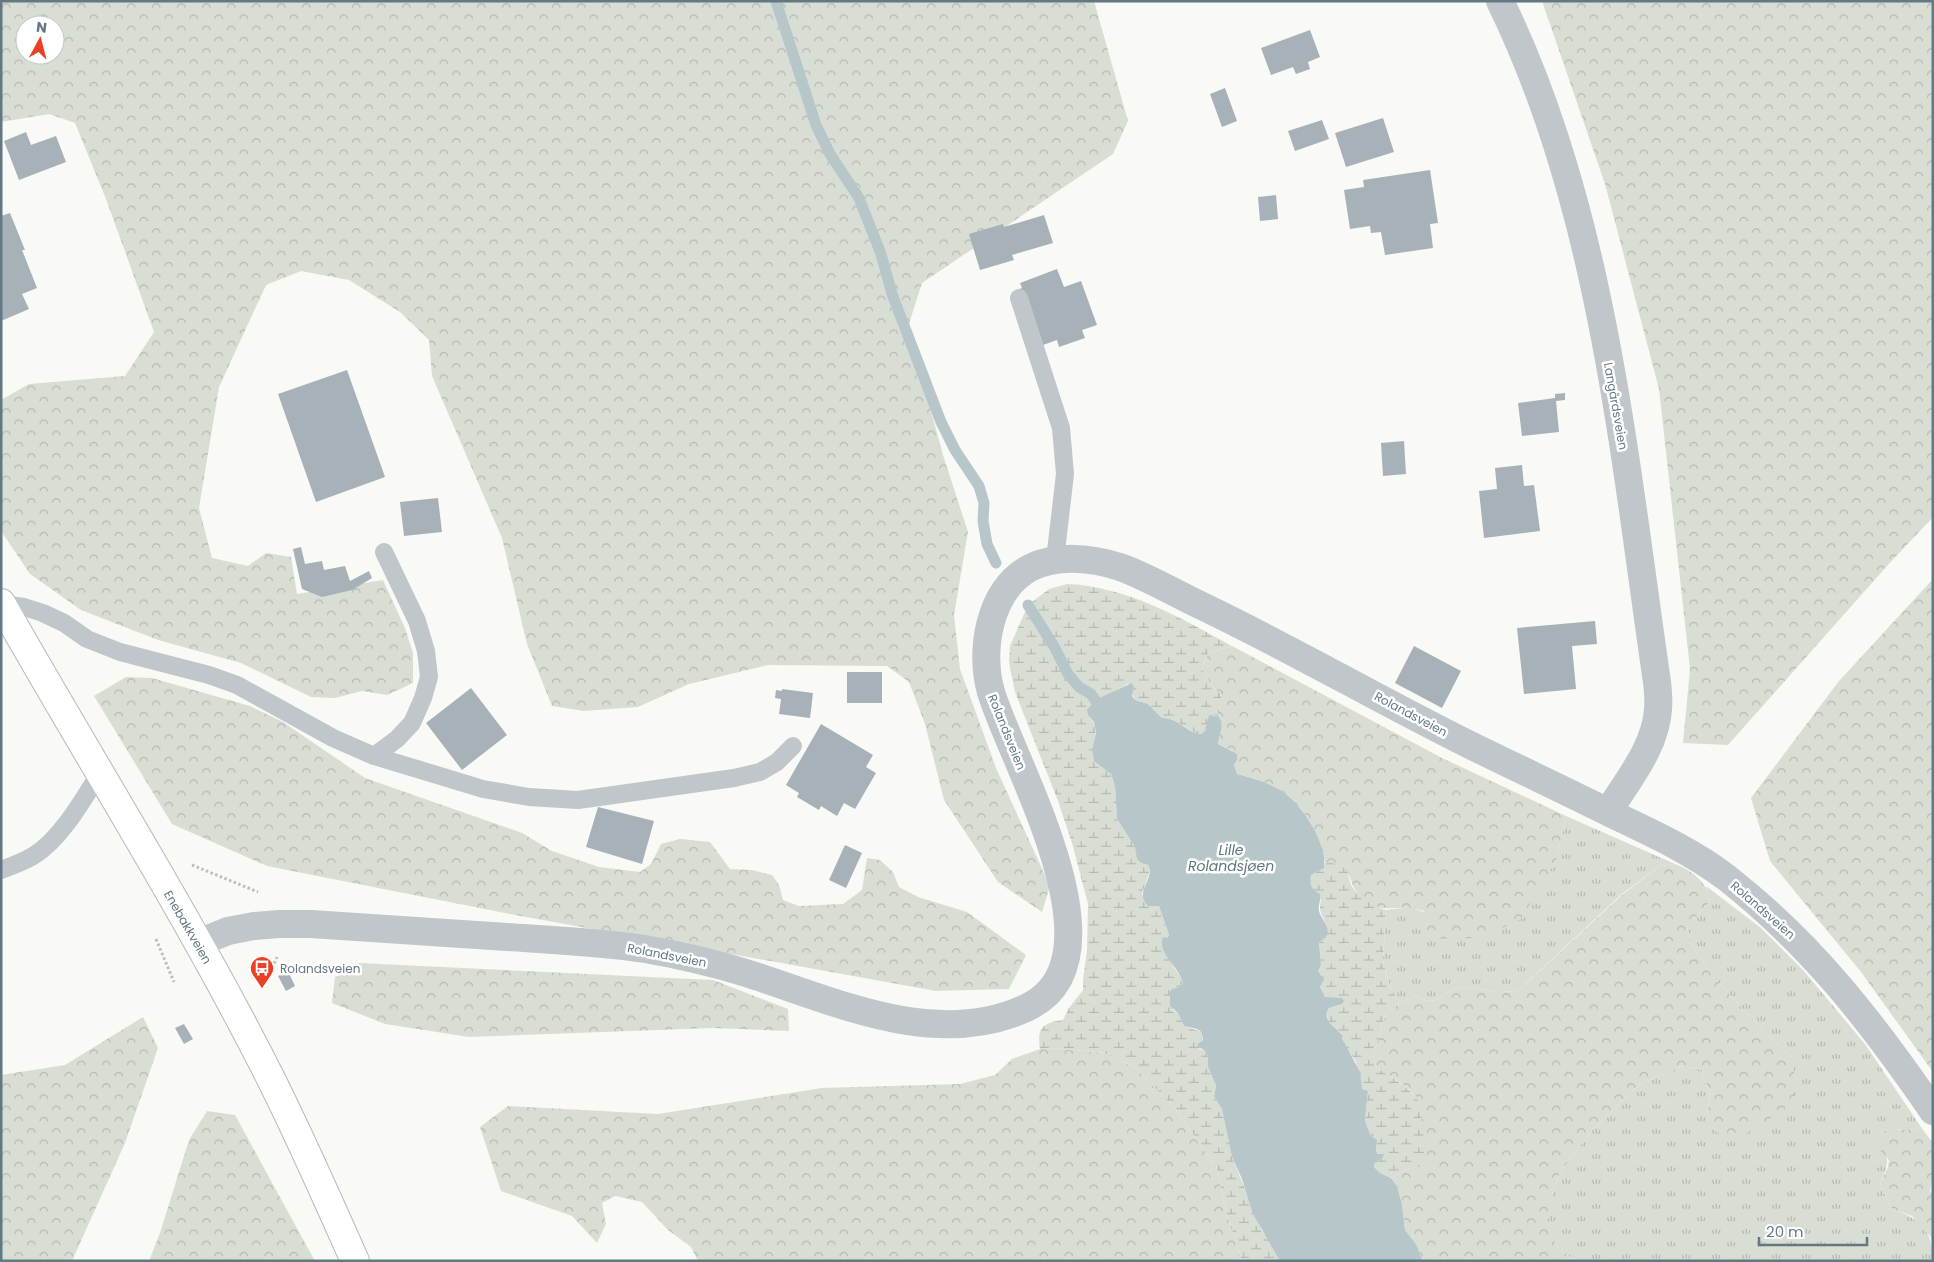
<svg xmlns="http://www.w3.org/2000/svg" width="1934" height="1262" font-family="Poppins,sans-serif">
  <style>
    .grass { fill: url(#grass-tufts) }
    .forest { fill: url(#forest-crowns); fill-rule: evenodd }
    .wetland { fill: url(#wetland-marsh) }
    .water { fill: #b7c7c9 }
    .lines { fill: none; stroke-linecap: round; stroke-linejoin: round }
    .stream { stroke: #b7c7c9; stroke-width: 11 }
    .building { fill: #a6b2b7 }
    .primary-casing { stroke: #b3babe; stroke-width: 30 }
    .path { stroke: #babfc1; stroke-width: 3; stroke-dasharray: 2.5 2.5; stroke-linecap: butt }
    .lane { stroke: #c0c6c9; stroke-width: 18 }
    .street { stroke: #c0c6c9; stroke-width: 28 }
    .primary { stroke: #fff; stroke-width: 28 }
    .labels { text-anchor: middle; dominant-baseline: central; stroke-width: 5; stroke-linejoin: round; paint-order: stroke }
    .street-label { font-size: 12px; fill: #637883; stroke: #fff }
    .poi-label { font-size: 12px; fill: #637883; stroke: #fff; text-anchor: start }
    .water-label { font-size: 14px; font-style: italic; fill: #5e777c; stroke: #fff }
  </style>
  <defs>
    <pattern id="grass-tufts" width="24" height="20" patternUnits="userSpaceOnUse" patternTransform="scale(1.25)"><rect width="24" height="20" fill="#d9ded5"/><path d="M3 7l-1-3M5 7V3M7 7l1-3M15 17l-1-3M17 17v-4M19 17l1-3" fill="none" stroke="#b4b9b2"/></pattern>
    <pattern id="forest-crowns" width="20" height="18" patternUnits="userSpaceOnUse" patternTransform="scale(1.25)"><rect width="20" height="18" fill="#d9ded5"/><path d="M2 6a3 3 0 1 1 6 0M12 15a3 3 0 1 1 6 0" fill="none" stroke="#b4b9b2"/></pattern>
    <pattern id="wetland-marsh" width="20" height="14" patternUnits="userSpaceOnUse" patternTransform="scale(1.25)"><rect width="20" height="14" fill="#d9ded5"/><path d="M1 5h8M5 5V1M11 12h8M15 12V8" fill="none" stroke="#b4b9b2"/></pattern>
  </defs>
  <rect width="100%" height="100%" fill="#f9f9f6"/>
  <path class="grass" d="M 1566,816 L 1675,864 L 1660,866 L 1623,893 L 1519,990 C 1513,991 1506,992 1500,992 C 1486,992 1472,984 1457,988 C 1437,994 1441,1008 1415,996 L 1399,1003 L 1389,984 L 1383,960 L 1386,910 L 1410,907 L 1424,912 L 1556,861 Z
    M 1706,886 L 1761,928 L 1803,970 L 1865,1044 L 1923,1130 L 1890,1129 L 1879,1133 C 1888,1158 1891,1159 1880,1184 L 1891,1208 C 1920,1219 1933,1229 1933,1261 L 1575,1261 L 1558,1248 L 1546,1226 L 1551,1197 L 1561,1171 L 1592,1130 L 1639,1085 L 1682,1066 L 1702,1070 L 1710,1096 L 1707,1117 L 1794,1059 L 1761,1029 L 1713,976 L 1692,946 L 1687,927 L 1710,901 Z"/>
  <path class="forest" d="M 1,1 L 1094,1 L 1128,121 L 1113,154 L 922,283 L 908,327 L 943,455 L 968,532 L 954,615 L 960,669 L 996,768 L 1050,886 L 1042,912 L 998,882 L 944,800 L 925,724 L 909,682 L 887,666 L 768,665 L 689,684 L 638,707 L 584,711 L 552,706 L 527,644 L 502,538 L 432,376 L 429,340 L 400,312 L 349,280 L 301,271 L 266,285 L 219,387 L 199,508 L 212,558 L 248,566 L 266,553 L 291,557 L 297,594 L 383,580 L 405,628 L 413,653 L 413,683 L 387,695 L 362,691 L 335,698 L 311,697 L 241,663 L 158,640 L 81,610 L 30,574 L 1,531 L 1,400 L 29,384 L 125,376 L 154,332 L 106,199 L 75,123 L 49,114 L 1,122 ZM 25,25 L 55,25 L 55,55 L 25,55 Z
    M 1542,1 L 1933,1 L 1933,517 L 1887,566 L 1728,745 L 1683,743 L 1690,669 L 1659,389 L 1605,184 Z
    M 1933,579 L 1933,1072 L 1861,972 L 1770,861 L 1751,798 L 1839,681 Z
    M 1232,646 L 1442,758 L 1566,816 L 1556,861 L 1521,919 L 1483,938 L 1437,939 L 1424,927 L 1424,911 C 1419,910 1414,908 1409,908 C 1392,907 1383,912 1367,902 C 1343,886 1360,867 1325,862 C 1310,809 1292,787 1237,774 L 1234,765 L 1237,760 L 1232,751 L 1218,744 C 1219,734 1226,724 1218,716 L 1222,701 L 1221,694 L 1212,686 L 1202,669 L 1208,653 Z
    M 126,677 L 152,678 L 250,706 L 283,722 L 365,778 L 522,833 L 552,851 L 599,867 L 640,872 L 651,864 L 661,844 L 680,839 L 710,842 L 730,869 L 752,870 L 772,875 L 779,885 L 783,900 L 799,906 L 843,904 L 862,890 L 867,858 L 880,860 L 893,872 L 899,887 L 918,897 L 967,912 L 1026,955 L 1009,989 L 936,991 L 515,915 L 267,866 L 172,824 L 94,696 Z
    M 1675,864 C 1691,870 1708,882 1710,901 L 1687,927 L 1692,946 L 1713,976 L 1761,1029 L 1794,1059 L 1794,1104 L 1743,1135 L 1717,1133 L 1707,1117 L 1710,1096 L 1702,1070 L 1682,1066 L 1639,1085 L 1592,1130 L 1561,1171 L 1551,1197 L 1547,1226 L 1558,1248 L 1575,1261 L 1423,1261 L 1416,1244 L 1405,1230 L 1402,1204 L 1397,1186 L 1391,1178 L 1410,1168 C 1413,1151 1424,1118 1418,1102 C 1414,1088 1389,1076 1377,1068 L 1373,1056 L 1385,1016 L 1399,1003 L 1415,996 C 1441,1008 1437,994 1457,988 C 1472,984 1486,992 1500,992 C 1506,992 1513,991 1519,990 L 1623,894 L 1660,866 Z
    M 359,963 L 713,980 L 788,1009 L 789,1031 L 713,1028 L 469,1037 L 385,1024 L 332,1003 L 335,977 Z
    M 143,1017 L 158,1048 L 125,1143 L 72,1261 L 1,1261 L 1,1075 L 65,1065 Z
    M 1054,1048 L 1104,1053 L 1136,1068 L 1176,1110 L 1217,1168 L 1226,1212 L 1242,1261 L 698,1261 L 691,1247 L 668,1230 L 642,1202 L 615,1196 L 602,1203 L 606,1224 L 597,1243 L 572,1216 L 501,1191 L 480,1127 L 508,1106 L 658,1114 L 822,1088 L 960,1084 L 995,1075 L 1012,1059 L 1040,1049 Z
    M 207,1111 L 235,1115 L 315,1261 L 149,1261 L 160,1233 L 189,1140 Z
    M 1890,1129 L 1923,1130 L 1933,1143 L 1933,1174 L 1930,1191 L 1933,1195 L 1933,1246 L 1931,1237 L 1912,1216 L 1891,1208 L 1880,1184 L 1888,1167 L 1889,1160 L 1876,1146 L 1879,1133 Z"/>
  <path class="wetland" d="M 1067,584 C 1128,587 1179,617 1232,646 L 1208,653 L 1202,669 L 1212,686 L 1221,694 L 1222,701 L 1218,716 L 1214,715 L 1205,731 L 1201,734 C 1185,731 1180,718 1162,718 L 1148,704 L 1135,700 L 1128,684 L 1108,695 L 1088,715 C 1099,727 1096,734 1092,749 L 1111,774 L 1115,786 L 1117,819 L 1135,847 L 1138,859 L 1141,863 L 1148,865 L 1150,870 L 1142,894 L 1148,906 L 1159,906 L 1169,935 L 1167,938 C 1169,947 1169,958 1173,966 C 1177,973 1182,975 1183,984 L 1180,988 L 1173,989 L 1173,1010 L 1178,1013 L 1184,1026 C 1199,1032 1208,1028 1199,1049 L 1204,1050 L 1208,1055 L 1208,1067 L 1216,1087 L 1214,1097 L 1222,1109 L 1232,1157 L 1262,1231 L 1271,1243 L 1280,1261 L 1242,1261 L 1226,1212 L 1217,1168 L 1176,1110 L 1136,1068 L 1104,1053 L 1054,1048 L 1040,1049 C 1037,1028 1042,1023 1063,1020 L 1069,1008 L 1083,990 L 1083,980 L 1087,950 L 1088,904 L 1072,843 L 1058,801 L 1015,692 L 1009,663 L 1010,646 L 1028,605 L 1049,589 Z
    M 1325,862 C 1357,866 1342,875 1356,892 C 1364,901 1374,905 1386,910 L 1383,960 L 1389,984 L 1399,1003 L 1385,1016 L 1373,1056 L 1377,1068 C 1391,1077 1407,1085 1417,1099 C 1422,1106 1426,1155 1425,1166 L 1410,1168 L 1391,1178 L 1380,1173 L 1374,1167 L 1374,1164 L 1383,1158 L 1384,1155 L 1378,1154 L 1376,1151 L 1377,1144 L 1370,1135 L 1365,1120 L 1368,1091 L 1362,1089 L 1356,1062 L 1345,1045 L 1341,1033 C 1332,1027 1323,1018 1329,1008 L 1342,1004 L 1342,998 L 1325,998 L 1321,991 L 1318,972 L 1321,964 L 1319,943 C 1321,940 1325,938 1326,934 C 1331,922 1316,917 1321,900 L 1310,887 L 1311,875 L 1324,868 Z"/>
  <path class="water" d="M 1132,683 L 1134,687 L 1132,696 L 1135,700 L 1148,704 L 1162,718 C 1180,718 1185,732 1201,734 L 1205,731 L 1209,715 L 1218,716 C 1226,724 1219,734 1218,744 L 1237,754 L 1237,760 L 1234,765 L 1237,774 C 1277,784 1295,794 1315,831 C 1320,842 1326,857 1324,868 L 1311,875 C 1310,885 1310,889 1320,894 C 1321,901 1318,905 1319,911 C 1321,920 1333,928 1325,938 C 1323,940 1320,941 1319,943 L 1321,964 L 1318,972 L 1324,979 L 1320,987 L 1325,997 L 1342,998 L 1344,1001 L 1342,1004 L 1329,1008 C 1321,1021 1336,1027 1343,1036 L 1342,1038 L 1360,1072 L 1362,1089 L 1368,1091 L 1365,1120 L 1370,1135 L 1377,1140 L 1376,1151 L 1378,1154 L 1384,1154 L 1383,1158 L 1374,1164 L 1374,1167 L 1380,1173 L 1391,1178 L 1397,1186 L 1402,1204 L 1405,1230 L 1416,1244 L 1423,1261 L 1280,1261 L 1253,1214 L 1242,1179 L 1232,1157 L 1222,1109 L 1214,1097 L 1216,1086 L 1208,1067 L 1208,1055 L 1204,1050 L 1198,1047 L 1198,1044 L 1203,1040 C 1203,1027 1194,1029 1184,1026 L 1178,1013 L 1170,1006 L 1170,992 L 1172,989 L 1180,987 L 1183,984 C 1181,968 1156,953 1163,937 L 1167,938 L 1169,935 L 1159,906 L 1148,906 C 1136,894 1149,884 1150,870 L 1148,865 L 1141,863 L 1137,859 L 1135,847 L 1117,819 L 1115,786 L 1111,774 L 1094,761 L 1092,749 L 1096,733 L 1094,722 L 1088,715 L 1087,710 L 1095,700 Z"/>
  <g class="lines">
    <path class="stream" d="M 776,1 L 816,125 L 830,154 L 859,198 L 881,254 L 892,294 L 941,422 L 955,450 L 979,486 L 984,503 L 983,521 L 987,544 L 996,563
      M 1028,605 L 1055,648 L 1068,674 L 1079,687 L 1091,694 L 1095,700"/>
  </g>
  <path class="building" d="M 1310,30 L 1320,57 L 1308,62 L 1310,69 L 1296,74 L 1293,67 L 1271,75 L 1261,48 Z
    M 1225,88 L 1237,121 L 1222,127 L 1210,94 Z
    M 1383,118 L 1394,152 L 1346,167 L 1335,133 Z
    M 1322,120 L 1329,139 L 1295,151 L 1288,131 Z
    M 26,132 L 31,145 L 56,136 L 66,162 L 19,180 L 4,141 Z
    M 1430,170 L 1438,223 L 1430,224 L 1433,248 L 1385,255 L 1381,232 L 1371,233 L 1370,226 L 1350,229 L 1344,190 L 1364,187 L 1363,180 Z
    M 1276,195 L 1278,219 L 1260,221 L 1258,197 Z
    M 10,213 L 25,250 L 22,250 L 37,288 L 22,294 L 29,309 L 1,321 L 1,216 Z
    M 1044,215 L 1053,243 L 1012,255 L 1014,260 L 980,270 L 969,234 L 1003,224 L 1004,227 Z
    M 1057,269 L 1064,287 L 1081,281 L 1097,325 L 1082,330 L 1085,338 L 1059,347 L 1057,340 L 1043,345 L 1017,290 L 1022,288 L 1020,283 Z
    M 347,370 L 385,477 L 316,502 L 278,394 Z
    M 1565,393 L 1565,400 L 1556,401 L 1559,432 L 1522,436 L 1518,403 L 1555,398 L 1555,394 Z
    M 1404,441 L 1406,474 L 1383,476 L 1381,443 Z
    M 1522,465 L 1524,486 L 1534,485 L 1540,531 L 1484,538 L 1479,491 L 1497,489 L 1495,468 Z
    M 438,498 L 442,532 L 404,536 L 400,502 Z
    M 301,547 L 305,564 L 322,561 L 324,570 L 345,566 L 350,581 L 369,571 L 372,578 L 352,590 L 322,597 L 302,589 L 293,549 Z
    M 1595,621 L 1597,644 L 1572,646 L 1576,689 L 1524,694 L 1517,628 Z
    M 1414,646 L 1461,671 L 1442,708 L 1395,683 Z
    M 847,672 L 882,672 L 882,703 L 847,703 Z
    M 471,688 L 507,735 L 462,770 L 426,723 Z
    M 782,689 L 813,693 L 810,718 L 779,714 L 781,699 L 775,698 L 776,690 L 782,691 Z
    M 821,724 L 873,755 L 866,767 L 876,773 L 855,809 L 844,803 L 837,816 L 821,806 L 819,810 L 797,797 L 799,793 L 786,785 Z
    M 598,807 L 654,821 L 642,864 L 586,847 Z
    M 845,845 L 862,853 L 846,888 L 829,880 Z
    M 288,971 L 295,986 L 286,991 L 278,976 Z
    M 184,1024 L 193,1039 L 184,1044 L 175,1028 Z"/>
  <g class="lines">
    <g class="primary-casing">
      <path id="primary" d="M 1,603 C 91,762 189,916 271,1079 C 301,1139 328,1200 355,1261"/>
    </g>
    <path class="path" d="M 192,865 L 258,892
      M 156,939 L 174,982
      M 268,977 L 277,957"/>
    <path class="lane" d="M 1019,298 L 1061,428 L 1065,474 L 1055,560
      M 2,604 L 24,607 L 43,613 L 64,623 L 87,639 L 120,652 L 209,675 L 237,685 L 333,738 L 374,756 L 483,789 L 529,797 L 578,800 L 734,778 L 760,772 L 777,762 L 793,746
      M 374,756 L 397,739 L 412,723 L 423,698 L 429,677 L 426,651 L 417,621 L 384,552
      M 1,870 C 12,866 23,862 33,856 C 60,840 83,800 99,774"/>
    <path class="street" d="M 1500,1 C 1602,209 1624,456 1657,682 C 1658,691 1659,700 1658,709 C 1656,747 1627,781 1608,812
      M 198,943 L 228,931 L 254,926 L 279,924 L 311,924 C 376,928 442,933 507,937 C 553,940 600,942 645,949 C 679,955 714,963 746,973 C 835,1001 935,1050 1026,1008 C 1130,961 1012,763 991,692 C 979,651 989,590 1030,568 C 1057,554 1092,558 1120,567 C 1146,576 1178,595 1204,607 C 1294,650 1381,701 1470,745 C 1519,769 1568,792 1616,816 C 1654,834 1693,852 1727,878 C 1813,946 1871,1021 1933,1111"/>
    <use href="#primary" class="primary"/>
  </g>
  <defs>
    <g id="bus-pin" transform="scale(1.25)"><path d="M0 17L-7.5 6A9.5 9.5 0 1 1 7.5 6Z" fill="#ea4126" stroke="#fff"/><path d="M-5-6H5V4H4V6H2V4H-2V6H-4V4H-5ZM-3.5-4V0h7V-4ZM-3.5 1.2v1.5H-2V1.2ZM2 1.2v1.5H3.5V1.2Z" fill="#fff"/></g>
  </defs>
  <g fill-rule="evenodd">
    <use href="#bus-pin" x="262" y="968"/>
  </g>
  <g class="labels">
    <g class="street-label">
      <text transform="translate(1616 406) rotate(80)">Langårdsveien</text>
      <text transform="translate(1411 714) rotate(28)">Rolandsveien</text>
      <text transform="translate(1007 732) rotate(68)">Rolandsveien</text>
      <text transform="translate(1763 910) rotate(41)">Rolandsveien</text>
      <text transform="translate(188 927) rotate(60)">Enebakkveien</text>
      <text transform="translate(667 955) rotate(11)">Rolandsveien</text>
    </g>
    <g class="poi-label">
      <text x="280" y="968">Rolandsveien</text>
    </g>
    <g class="water-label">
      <text x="1231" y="850">Lille<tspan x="1231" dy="16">Rolandsjøen</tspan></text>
    </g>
  </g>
  <rect width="1934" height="1262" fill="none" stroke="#637883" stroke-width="5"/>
  <g transform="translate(40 40) rotate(7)"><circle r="24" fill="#ffffff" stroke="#c1c9cd"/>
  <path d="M0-4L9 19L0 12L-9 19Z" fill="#ea4126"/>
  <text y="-8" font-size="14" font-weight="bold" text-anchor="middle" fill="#637883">N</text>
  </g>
  <path d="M1759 1237v8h108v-8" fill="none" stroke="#637883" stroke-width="2.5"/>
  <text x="1766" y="1237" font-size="15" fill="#637883" stroke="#ffffff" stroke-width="4" paint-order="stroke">20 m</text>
</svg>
